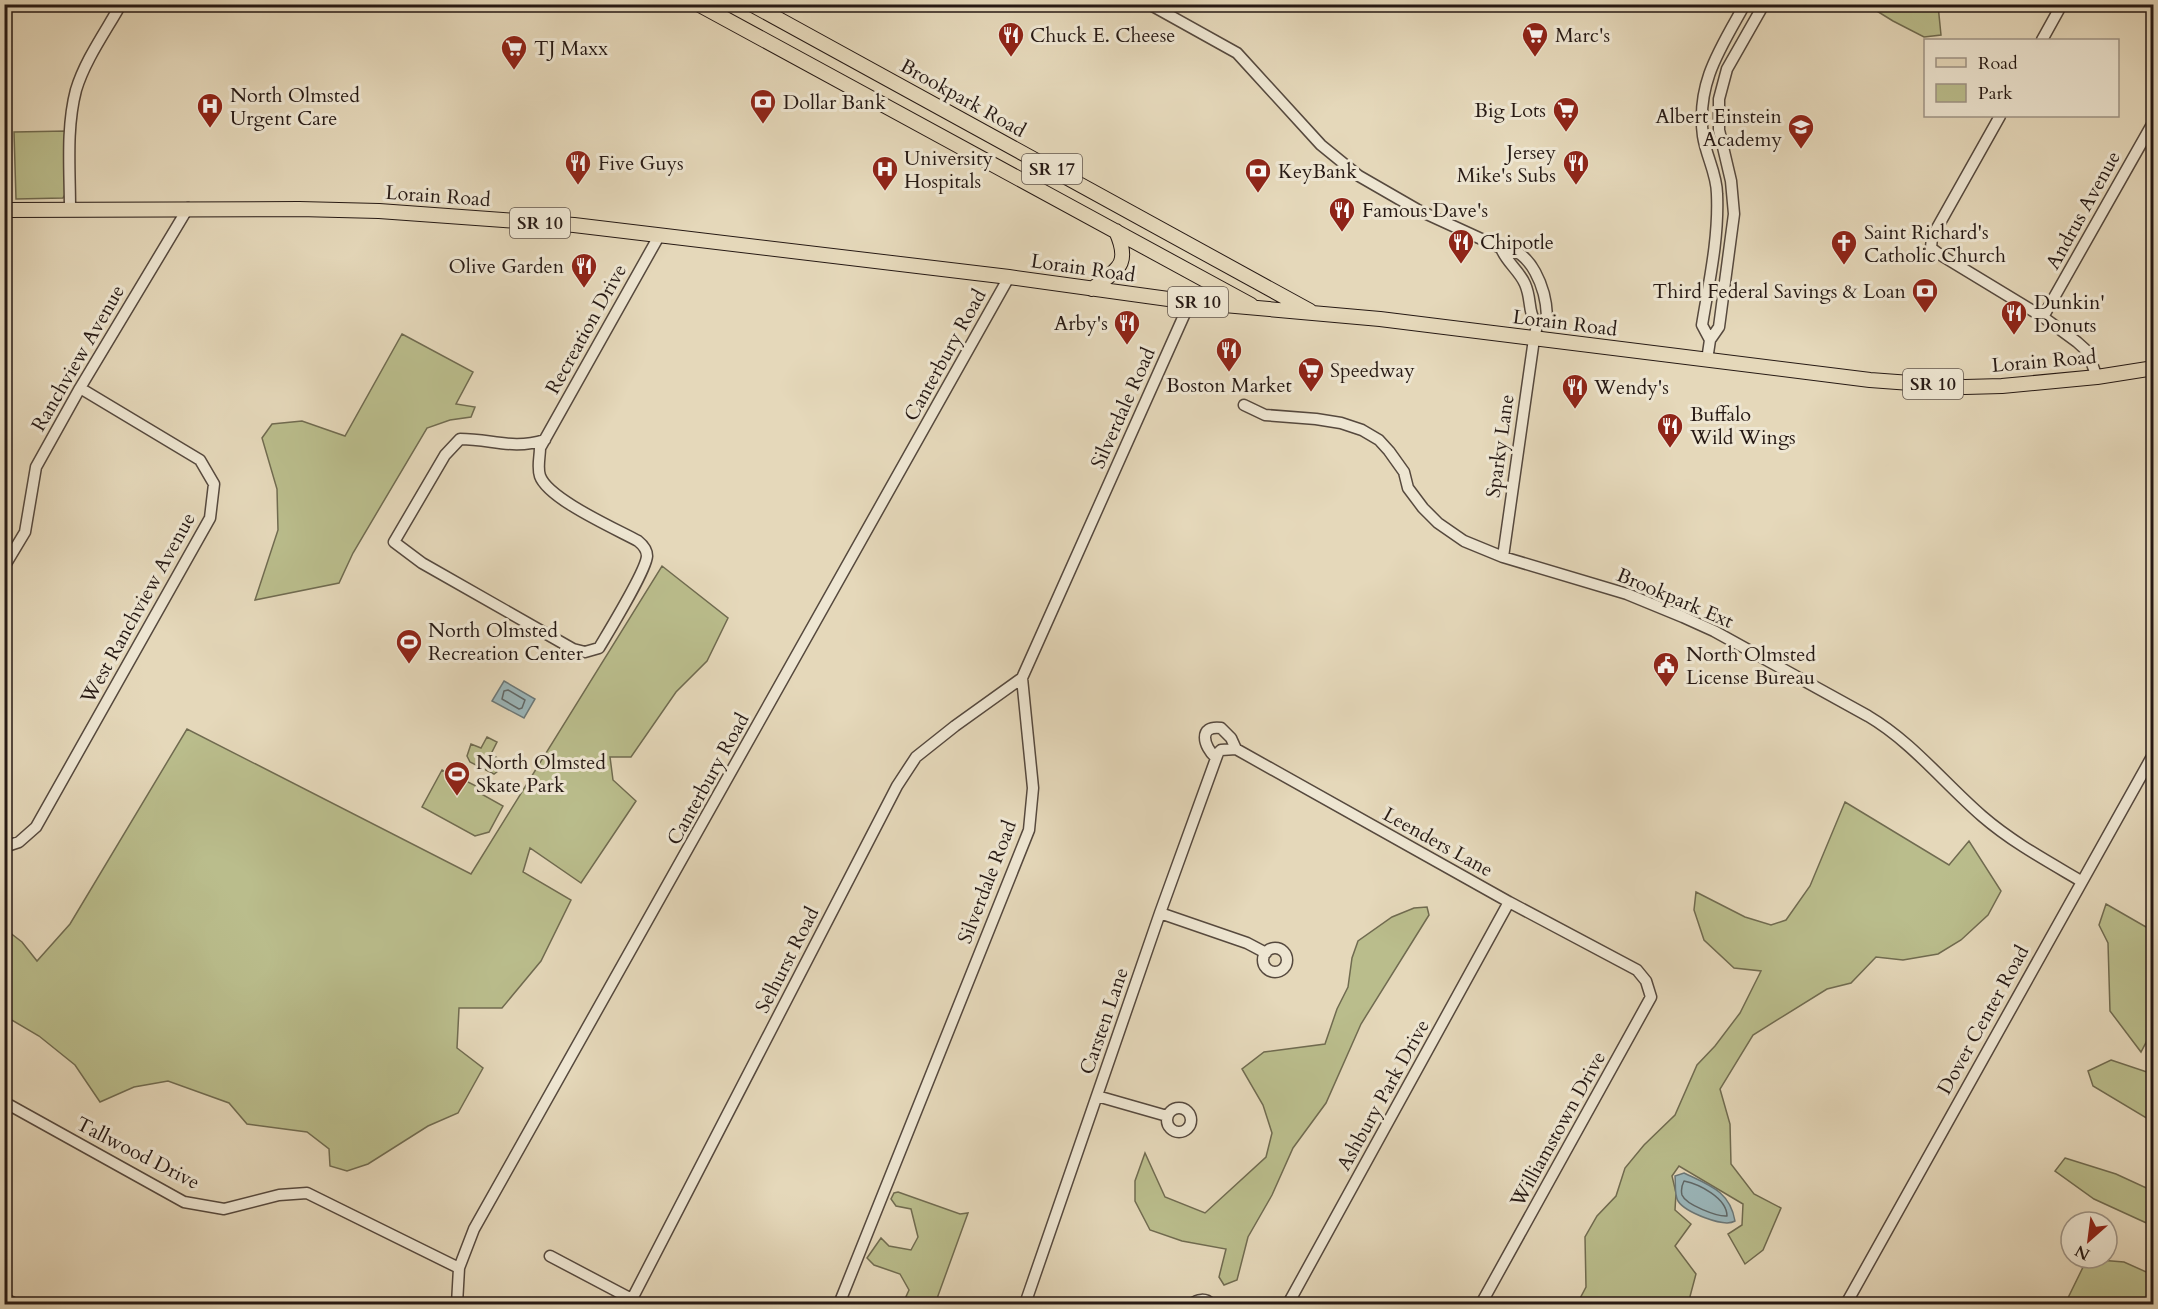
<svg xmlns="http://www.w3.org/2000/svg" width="2158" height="1309" font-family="Cardo,serif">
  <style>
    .green { fill: #babd8c; stroke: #706b50; stroke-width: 1.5 }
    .water { fill: #9bb7bb; stroke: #6c7878; stroke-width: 1.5 }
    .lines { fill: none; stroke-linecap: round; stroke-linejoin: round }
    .shore { stroke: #606868; stroke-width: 1.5 }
    .minor-casing { stroke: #56493e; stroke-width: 13 }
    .major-casing { stroke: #261914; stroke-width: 16 }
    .minor { stroke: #eee6d2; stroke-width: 10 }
    .major { stroke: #e5d8ba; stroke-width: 14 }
    .labels { text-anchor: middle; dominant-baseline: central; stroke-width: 6; stroke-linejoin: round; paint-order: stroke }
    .shield { fill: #eee6d2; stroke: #62564d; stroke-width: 1.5 }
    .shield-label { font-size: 18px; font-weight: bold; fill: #261914 }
    .poi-label { font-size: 20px; fill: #261914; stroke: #eee6d2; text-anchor: start }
    .street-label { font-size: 20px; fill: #261914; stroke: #eee6d2 }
  </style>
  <rect width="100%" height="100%" fill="#e5d8ba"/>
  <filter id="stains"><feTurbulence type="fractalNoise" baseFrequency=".00333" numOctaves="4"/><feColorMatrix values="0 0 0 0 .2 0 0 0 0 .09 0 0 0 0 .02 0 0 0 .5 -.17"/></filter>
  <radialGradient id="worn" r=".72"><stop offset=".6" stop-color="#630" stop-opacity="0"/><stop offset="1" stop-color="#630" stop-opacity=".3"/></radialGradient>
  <path class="green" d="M 1867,5 L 1938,5 L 1941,35 L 1924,37 L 1893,21 Z
    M 67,131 L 66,193 L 63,198 L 16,199 L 14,132 Z
    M 402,334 L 473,372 L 456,404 L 475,407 L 471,417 L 450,420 L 427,428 L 353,553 L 339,583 L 255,600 L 278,530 L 277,489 L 262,438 L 272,424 L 302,421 L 345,436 Z
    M 662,566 L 728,618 L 707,661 L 676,692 L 631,757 L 610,757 L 613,780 L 636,801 L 581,883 L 530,848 L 523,872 L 571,900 L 541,961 L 502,1008 L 459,1008 L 457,1048 L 483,1068 L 458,1113 L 428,1126 L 368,1164 L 347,1171 L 330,1166 L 329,1149 L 307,1132 L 247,1124 L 229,1103 L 168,1081 L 134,1087 L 100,1102 L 75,1065 L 39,1036 L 5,1016 L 5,929 L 22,942 L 37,961 L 70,924 L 187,729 L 471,874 Z
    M 487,737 L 497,742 L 491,754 L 507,764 L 494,774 L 470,762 L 467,756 L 471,744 L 481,748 Z
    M 442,770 L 462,783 L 464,780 L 478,787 L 476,791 L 503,806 L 489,832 L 475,836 L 422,807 Z
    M 1845,802 L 1949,865 L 1969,841 L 2001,891 L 1988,915 L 1961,940 L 1938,954 L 1903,960 L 1876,957 L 1851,983 L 1827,989 L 1753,1035 L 1720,1089 L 1730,1124 L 1731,1164 L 1754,1194 L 1781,1208 L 1763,1250 L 1745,1264 L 1728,1234 L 1742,1225 L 1743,1204 L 1679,1166 L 1672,1176 L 1676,1193 L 1675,1210 L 1691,1224 L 1675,1246 L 1696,1274 L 1688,1304 L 1577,1304 L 1586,1287 L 1585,1237 L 1597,1216 L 1616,1196 L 1625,1168 L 1644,1145 L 1675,1115 L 1697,1065 L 1715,1046 L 1740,1013 L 1761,971 L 1734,968 L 1704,940 L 1694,910 L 1696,892 L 1745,917 L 1771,925 L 1786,920 L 1810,886 Z
    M 2106,904 L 2153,931 L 2153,1029 L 2141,1052 L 2110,1011 L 2108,943 L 2099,925 Z
    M 1427,907 L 1429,915 L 1361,1024 L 1326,1103 L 1293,1148 L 1272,1195 L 1248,1237 L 1237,1280 L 1224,1285 L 1219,1277 L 1226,1249 L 1182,1241 L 1150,1230 L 1135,1201 L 1135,1181 L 1145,1153 L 1165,1197 L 1205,1213 L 1266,1157 L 1272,1133 L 1263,1105 L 1242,1069 L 1264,1052 L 1325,1044 L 1337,1009 L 1348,987 L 1352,958 L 1358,941 L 1392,917 L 1414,908 Z
    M 2111,1060 L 2153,1074 L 2153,1122 L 2093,1086 L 2088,1071 Z
    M 2065,1158 L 2116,1174 L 2153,1191 L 2153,1226 L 2094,1199 L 2055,1171 Z
    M 898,1192 L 960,1214 L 968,1213 L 935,1304 L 899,1304 L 903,1303 L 909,1290 L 900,1274 L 874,1265 L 867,1258 L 881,1238 L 889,1246 L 911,1250 L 918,1237 L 911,1209 L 896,1206 L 891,1199 L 894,1193 Z
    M 2087,1259 L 2124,1262 L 2153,1275 L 2153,1304 L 2065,1304 Z"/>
  <path class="water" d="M 504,681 L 535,699 L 524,718 L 492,701 Z
    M 1684,1173 C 1709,1185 1730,1191 1735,1221 C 1724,1228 1685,1212 1678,1201 C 1674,1194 1676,1184 1675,1176 Z"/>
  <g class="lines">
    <path class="shore" d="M 508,690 L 525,700 L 522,708 L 519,709 L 502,699 L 504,691 Z
      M 1684,1181 C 1699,1184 1727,1198 1727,1216 C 1718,1217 1686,1205 1682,1195 C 1681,1191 1682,1185 1684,1181 Z"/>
    <g class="minor-casing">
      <path id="minor" d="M 1149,4 L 1237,53 L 1321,145 L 1359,176 L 1418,210 L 1501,248 C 1532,248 1546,290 1547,316 L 1537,325 L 1534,339 L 1503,557
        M 2042,40 L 2062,4
        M 2000,116 L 1932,237 L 1931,248 L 1939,254 L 2043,317 L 2077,342 L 2087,351 L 2097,377
        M 70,209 C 70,170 66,128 76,90 C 85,60 106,31 121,4
        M 1501,248 C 1506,262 1519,270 1525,284 C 1532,300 1527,310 1537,325
        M 2043,317 L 2154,121
        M 1710,340 L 1702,325 C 1709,282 1719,238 1717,194 C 1717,174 1706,156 1703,136 C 1696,83 1720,49 1745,4
        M 1707,360 L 1710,340 L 1719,327 L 1734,214 L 1731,181 L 1719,130 L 1719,99 L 1727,69 L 1764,4
        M 1244,405 L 1265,415 L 1316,419 L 1341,423 L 1362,430 L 1379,440 L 1389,451 L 1404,472 L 1408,488 L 1423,508 L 1438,523 L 1464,541 L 1503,557 L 1627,594 L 1683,617 L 1714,631 L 1868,716 C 1912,742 1943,782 1982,816 C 2012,842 2047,861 2081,881
        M 545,440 C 512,450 492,439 460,439 L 445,455 L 394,542 L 422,563 L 573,649 L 585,652 L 599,648 C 609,631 646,571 647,556 C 647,549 643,545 638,541 C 616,529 548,499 540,476 C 537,467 540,457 540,448 L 659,236
        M 4,567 L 25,532 L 36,467 L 80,388 L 188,208
        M 1216,758 C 1203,746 1198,725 1221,728 L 1231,738 L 1236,749
        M 4,847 L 19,842 L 36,827 L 210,518 L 214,484 L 200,460 L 80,388
        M 1160,913 L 1247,943 L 1266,953
        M1263 960a12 12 0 1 1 24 0a12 12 0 1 1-24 0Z
        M 1097,1096 L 1167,1116
        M 4,1102 L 184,1202 L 224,1209 L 279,1195 L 307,1193 L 459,1268
        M1167 1120a12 12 0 1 1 24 0a12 12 0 1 1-24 0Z
        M 550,1256 L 641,1304
        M 4,1298 L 15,1304
        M 632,1299 L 897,786 L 916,757 L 955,726 L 1022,678
        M 457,1304 L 459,1268 L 474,1229 L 1009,277
        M 839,1304 L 1029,830 L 1033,788 L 1022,678 L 1190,302
        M 1025,1304 L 1160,913 L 1218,753 L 1221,750 L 1236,749 L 1509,902 L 1637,970 L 1646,981 L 1651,997 L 1481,1304
        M 1192,1304 C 1197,1299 1206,1298 1211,1304
        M 1288,1304 L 1509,902
        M 1846,1304 L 2154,753"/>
    </g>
    <g class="major-casing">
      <path id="major" d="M 698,4 L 1251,305
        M 751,4 L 1310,311
        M 4,210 L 299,209 L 379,211 L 574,225 L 1009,277 L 1190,302 L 1380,319 L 1870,380 L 1965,387 L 2002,386 L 2097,377 L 2154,368
        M 1092,289 C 1118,269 1131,265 1116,231"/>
    </g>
    <use href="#minor" class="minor"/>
    <use href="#major" class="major"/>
  </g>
  <defs>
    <g id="restaurant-pin" transform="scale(1.35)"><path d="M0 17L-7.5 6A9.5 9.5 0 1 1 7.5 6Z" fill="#8f2418" stroke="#eee6d2"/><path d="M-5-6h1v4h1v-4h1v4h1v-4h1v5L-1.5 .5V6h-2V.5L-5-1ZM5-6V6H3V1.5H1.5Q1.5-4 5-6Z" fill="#fff"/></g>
    <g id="supermarket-pin" transform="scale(1.35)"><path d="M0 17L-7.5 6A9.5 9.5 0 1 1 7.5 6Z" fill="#8f2418" stroke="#eee6d2"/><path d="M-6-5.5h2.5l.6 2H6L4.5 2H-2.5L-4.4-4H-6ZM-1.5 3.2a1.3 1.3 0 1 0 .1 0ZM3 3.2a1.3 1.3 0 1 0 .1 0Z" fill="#fff"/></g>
    <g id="bank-pin" transform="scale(1.35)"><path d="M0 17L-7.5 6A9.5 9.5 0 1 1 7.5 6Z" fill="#8f2418" stroke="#eee6d2"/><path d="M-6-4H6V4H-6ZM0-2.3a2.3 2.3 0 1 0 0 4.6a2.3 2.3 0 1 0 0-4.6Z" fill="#fff"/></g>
    <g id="hospital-pin" transform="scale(1.35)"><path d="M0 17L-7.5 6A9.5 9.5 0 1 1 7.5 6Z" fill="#8f2418" stroke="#eee6d2"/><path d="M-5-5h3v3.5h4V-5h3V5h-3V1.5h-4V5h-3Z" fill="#fff"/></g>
    <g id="school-pin" transform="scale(1.35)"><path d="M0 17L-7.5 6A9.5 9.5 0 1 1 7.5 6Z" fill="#8f2418" stroke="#eee6d2"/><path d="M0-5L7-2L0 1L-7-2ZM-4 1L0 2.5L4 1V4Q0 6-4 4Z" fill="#fff"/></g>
    <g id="church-pin" transform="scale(1.35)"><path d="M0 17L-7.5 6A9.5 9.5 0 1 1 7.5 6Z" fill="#8f2418" stroke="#eee6d2"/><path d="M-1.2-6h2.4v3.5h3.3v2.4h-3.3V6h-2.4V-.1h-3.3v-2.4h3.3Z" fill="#fff"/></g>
    <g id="stadium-pin" transform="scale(1.35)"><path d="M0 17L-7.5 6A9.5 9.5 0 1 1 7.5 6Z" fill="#8f2418" stroke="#eee6d2"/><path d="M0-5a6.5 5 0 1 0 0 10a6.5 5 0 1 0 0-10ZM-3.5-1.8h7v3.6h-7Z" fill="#fff"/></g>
    <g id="civic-pin" transform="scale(1.35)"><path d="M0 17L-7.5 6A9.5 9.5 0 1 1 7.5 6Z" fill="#8f2418" stroke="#eee6d2"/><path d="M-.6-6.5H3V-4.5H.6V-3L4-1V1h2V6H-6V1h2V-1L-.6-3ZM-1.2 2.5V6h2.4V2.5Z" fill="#fff"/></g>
  </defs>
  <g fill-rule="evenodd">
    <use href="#restaurant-pin" x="1011" y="35"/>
    <use href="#supermarket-pin" x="1535" y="35"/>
    <use href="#supermarket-pin" x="514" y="48"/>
    <use href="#bank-pin" x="763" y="102"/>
    <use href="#hospital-pin" x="210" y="106"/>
    <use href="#supermarket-pin" x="1566" y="110"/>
    <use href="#school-pin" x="1801" y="127"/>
    <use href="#restaurant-pin" x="578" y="163"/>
    <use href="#restaurant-pin" x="1576" y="163"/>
    <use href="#hospital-pin" x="885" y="169"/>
    <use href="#bank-pin" x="1258" y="171"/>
    <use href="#restaurant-pin" x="1342" y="210"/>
    <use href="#restaurant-pin" x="1461" y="242"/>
    <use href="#church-pin" x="1844" y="243"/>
    <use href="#restaurant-pin" x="584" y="266"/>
    <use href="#bank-pin" x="1925" y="291"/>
    <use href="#restaurant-pin" x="2014" y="313"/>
    <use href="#restaurant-pin" x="1127" y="323"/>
    <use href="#restaurant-pin" x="1229" y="350"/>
    <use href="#supermarket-pin" x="1311" y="370"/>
    <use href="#restaurant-pin" x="1575" y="387"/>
    <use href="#restaurant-pin" x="1670" y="426"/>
    <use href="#stadium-pin" x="409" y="642"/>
    <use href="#civic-pin" x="1666" y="665"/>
    <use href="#stadium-pin" x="457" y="774"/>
  </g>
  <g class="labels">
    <g class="shield">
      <rect x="1022" y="154" width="60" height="30" rx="4.5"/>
      <rect x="510" y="208" width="60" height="30" rx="4.5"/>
      <rect x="1168" y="287" width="60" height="30" rx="4.5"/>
      <rect x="1903" y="369" width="60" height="30" rx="4.5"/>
    </g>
    <g class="shield-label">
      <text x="1052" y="169">SR 17</text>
      <text x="540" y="223">SR 10</text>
      <text x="1198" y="302">SR 10</text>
      <text x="1933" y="384">SR 10</text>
    </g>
    <g class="poi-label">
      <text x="1030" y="35">Chuck E. Cheese</text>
      <text x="1555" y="35">Marc's</text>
      <text x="534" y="48">TJ Maxx</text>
      <text x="230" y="95">North Olmsted<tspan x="230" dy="23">Urgent Care</tspan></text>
      <text x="783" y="102">Dollar Bank</text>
      <text x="1546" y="110" text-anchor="end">Big Lots</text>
      <text x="1782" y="116" text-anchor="end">Albert Einstein<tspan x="1782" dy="23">Academy</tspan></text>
      <text x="1556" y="152" text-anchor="end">Jersey<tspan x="1556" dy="23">Mike's Subs</tspan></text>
      <text x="904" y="158">University<tspan x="904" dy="23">Hospitals</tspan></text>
      <text x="598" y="163">Five Guys</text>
      <text x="1278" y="171">KeyBank</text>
      <text x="1362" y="210">Famous Dave's</text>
      <text x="1864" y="232">Saint Richard's<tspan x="1864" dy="23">Catholic Church</tspan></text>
      <text x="1480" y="242">Chipotle</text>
      <text x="564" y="266" text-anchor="end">Olive Garden</text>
      <text x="1906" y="291" text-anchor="end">Third Federal Savings &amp; Loan</text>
      <text x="2034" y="302">Dunkin'<tspan x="2034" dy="23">Donuts</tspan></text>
      <text x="1108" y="323" text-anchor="end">Arby's</text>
      <text x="1330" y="370">Speedway</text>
      <text x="1229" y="385" text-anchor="middle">Boston Market</text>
      <text x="1594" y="387">Wendy's</text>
      <text x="1690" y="414">Buffalo<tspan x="1690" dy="23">Wild Wings</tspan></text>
      <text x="428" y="630">North Olmsted<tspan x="428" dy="23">Recreation Center</tspan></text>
      <text x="1686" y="654">North Olmsted<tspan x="1686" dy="23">License Bureau</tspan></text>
      <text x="476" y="762">North Olmsted<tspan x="476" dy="23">Skate Park</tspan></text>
    </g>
    <g class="street-label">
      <text transform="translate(963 98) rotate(29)">Brookpark Road</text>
      <text transform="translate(438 196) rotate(4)">Lorain Road</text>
      <text transform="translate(2083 210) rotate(-61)">Andrus Avenue</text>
      <text transform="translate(1083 268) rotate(8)">Lorain Road</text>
      <text transform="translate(1565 323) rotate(7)">Lorain Road</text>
      <text transform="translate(586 329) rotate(-61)">Recreation Drive</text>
      <text transform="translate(945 355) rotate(-61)">Canterbury Road</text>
      <text transform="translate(78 358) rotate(-60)">Ranchview Avenue</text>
      <text transform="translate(2044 361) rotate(-5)">Lorain Road</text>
      <text transform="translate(1123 408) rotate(-66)">Silverdale Road</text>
      <text transform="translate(1500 446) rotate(-82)">Sparky Lane</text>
      <text transform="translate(1675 598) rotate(23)">Brookpark Ext</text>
      <text transform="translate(138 608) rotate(-61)">West Ranchview Avenue</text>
      <text transform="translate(708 779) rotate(-61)">Canterbury Road</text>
      <text transform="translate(1438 842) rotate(29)">Leenders Lane</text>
      <text transform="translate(987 882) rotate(-69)">Silverdale Road</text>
      <text transform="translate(787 960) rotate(-63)">Selhurst Road</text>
      <text transform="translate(1983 1020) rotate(-61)">Dover Center Road</text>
      <text transform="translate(1104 1021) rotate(-71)">Carsten Lane</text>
      <text transform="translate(1383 1095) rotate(-61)">Ashbury Park Drive</text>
      <text transform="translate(1558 1129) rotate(-61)">Williamstown Drive</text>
      <text transform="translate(138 1153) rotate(27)">Tallwood Drive</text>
    </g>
  </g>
  <rect width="2158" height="1309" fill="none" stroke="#e5d8ba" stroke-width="24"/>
  <rect x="6" y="6" width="2146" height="1297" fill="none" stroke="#261914" stroke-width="3"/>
  <rect x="12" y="12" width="2134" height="1285" fill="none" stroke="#261914" stroke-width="1.5"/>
  <rect x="1924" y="39" width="195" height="78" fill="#eee6d2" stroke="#9e9486" stroke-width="1.5"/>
  <rect x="1936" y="58" width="30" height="9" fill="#e5d8ba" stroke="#9e9486" stroke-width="1.5"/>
  <text x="1978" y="69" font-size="18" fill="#261914">Road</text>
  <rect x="1936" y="84" width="30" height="18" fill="#babd8c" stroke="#9e9486" stroke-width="1.5"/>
  <text x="1978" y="99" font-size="18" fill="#261914">Park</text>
  <g transform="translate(2089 1240) rotate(208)"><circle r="28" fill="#eee6d2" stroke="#9e9486" stroke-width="1.5"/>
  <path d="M0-4.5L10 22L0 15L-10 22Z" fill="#8f2418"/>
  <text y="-9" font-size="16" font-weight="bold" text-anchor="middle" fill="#261914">N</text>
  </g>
  <rect width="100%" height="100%" filter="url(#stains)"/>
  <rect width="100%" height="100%" fill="url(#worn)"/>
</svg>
